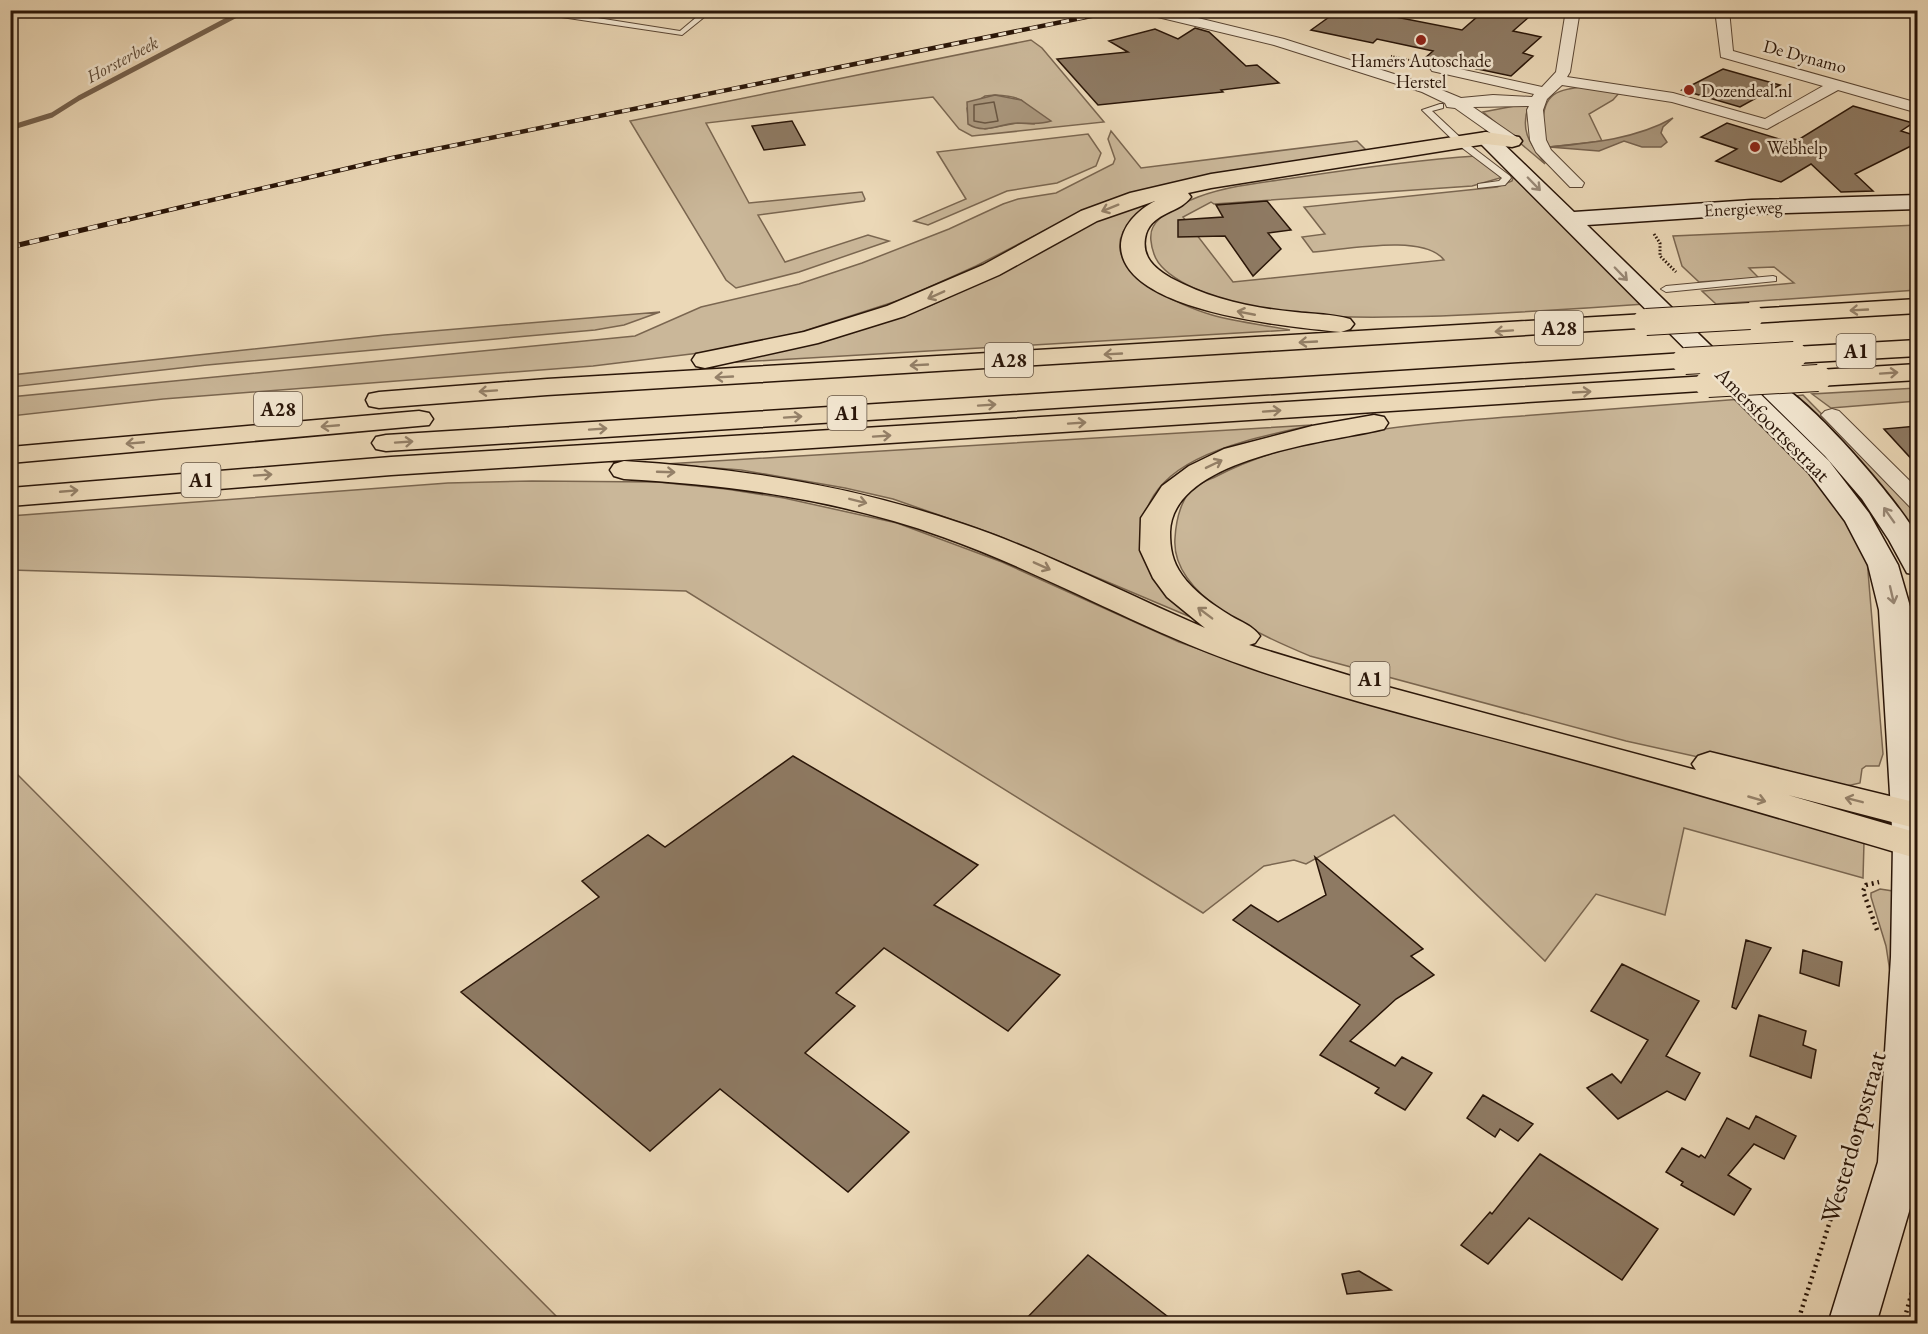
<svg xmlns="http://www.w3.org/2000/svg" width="1928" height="1334" font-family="'EB Garamond',serif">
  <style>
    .green { fill: #cab799; stroke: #7a6650; stroke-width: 1.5; fill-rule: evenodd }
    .water { fill: #a9967c; stroke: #76624e; stroke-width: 1.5 }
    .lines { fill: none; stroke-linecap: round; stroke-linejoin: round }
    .shore { stroke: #695642; stroke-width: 1.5 }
    .stream { stroke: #76624e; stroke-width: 5 }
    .building { fill: #8e7a63; stroke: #291508; stroke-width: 1.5 }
    .lane-casing { stroke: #5a4634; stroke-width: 2 }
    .street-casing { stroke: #5a4634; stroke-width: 2 }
    .secondary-casing { stroke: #291508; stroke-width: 3 }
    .highway-casing { stroke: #291508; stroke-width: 3 }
    .path-far2 { stroke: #291508; stroke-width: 2; stroke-dasharray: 1 1.5; stroke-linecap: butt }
    .path-far1 { stroke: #291508; stroke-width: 3; stroke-dasharray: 1.5 2; stroke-linecap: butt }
    .path { stroke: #291508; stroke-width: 4.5; stroke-dasharray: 2 4; stroke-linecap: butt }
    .lane { fill: #f2e6d0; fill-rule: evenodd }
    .street { fill: #f2e6d0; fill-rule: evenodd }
    .secondary { fill: #f2e6d0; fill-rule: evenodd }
    .highway { fill: #ebd8b7; fill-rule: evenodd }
    .rail-far1-casing { stroke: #291508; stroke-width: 4.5 }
    .rail-casing { stroke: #291508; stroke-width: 5 }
    .rail-far1 { stroke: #f2e6d0; stroke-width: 3; stroke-dasharray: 8; stroke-linecap: butt }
    .rail { stroke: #f2e6d0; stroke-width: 4; stroke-dasharray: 10; stroke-linecap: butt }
    .highway-bridge-casing { stroke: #291508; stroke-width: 28; stroke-linecap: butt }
    .highway-bridge { stroke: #ebd8b7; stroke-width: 26 }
    .oneway { stroke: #988876 }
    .oneway2 { stroke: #948068 }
    .poi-dot { fill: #8f2418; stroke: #f2e6d0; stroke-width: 2 }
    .labels { text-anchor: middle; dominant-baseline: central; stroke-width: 5; stroke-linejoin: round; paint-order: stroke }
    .far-street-label { font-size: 18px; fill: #291508; stroke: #f2e6d0 }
    .far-water-label { font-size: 18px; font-style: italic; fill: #5c4936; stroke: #f2e6d0 }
    .far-poi-label { font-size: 18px; fill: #291508; stroke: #f2e6d0; text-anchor: start }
    .shield { fill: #f2e6d0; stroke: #655444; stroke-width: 1.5 }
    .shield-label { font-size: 20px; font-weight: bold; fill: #291508 }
    .street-label { font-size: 21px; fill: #291508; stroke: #f2e6d0 }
    .near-street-label { font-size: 26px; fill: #291508; stroke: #f2e6d0 }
  </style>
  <rect width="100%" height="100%" fill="#ebd8b7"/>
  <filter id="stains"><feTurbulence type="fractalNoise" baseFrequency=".00333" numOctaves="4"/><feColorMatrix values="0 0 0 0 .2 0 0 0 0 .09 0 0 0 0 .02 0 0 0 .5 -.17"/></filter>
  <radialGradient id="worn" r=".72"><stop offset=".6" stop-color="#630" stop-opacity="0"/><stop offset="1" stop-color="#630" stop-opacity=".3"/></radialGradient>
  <path class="green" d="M 1031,40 L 1042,48 L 1104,122 L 972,136 L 959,129 L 933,97 L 706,123 L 749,203 L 862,192 L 865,199 L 864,201 L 758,215 L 785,262 L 868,235 L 889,241 L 799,272 L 736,288 L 726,280 L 630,121 ZM 995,95 C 1019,96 1029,99 1034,124 L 1017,123 L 985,129 L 968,115 L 967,108 L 985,96 Z
    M 1588,86 L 1620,92 L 1613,100 L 1589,114 L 1602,141 L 1549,147 C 1543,139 1543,134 1543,124 C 1543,91 1559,90 1588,86 Z
    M 1525,104 L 1528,107 C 1520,133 1531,144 1545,164 L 1483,112 Z
    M 1111,131 L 1141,168 L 1357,141 L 1367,151 L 1130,194 L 1083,211 L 976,266 L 903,299 L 798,333 L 732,349 L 593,366 L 163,399 L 11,416 L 10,397 L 635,336 L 701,307 L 799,284 L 862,263 L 949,229 L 1003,204 L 1018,199 L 1056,193 L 1113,164 L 1115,159 L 1108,139 Z
    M 1088,134 L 1101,153 L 1096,166 L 1057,183 L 1007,191 L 928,225 L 914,221 L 966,199 L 937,152 Z
    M 1476,156 L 1501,174 L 1500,178 L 1472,186 L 1214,204 L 1211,202 L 1183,217 L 1233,282 L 1444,260 C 1424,233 1344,250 1313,252 L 1302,237 L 1325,234 L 1304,207 L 1497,187 L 1512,181 L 1514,175 L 1645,304 C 1577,309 1509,313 1441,316 C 1372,318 1299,320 1233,302 C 1210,296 1162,279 1154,254 C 1151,246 1149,234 1153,227 C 1161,212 1183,203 1198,197 C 1230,185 1267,182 1300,177 C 1359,168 1417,160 1476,156 Z
    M 1165,197 C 1151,207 1131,216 1123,232 C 1103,273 1183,307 1212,315 C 1237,322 1264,325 1290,330 L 722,363 C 790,346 864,334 929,306 C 993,279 1052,238 1117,212 C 1133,206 1149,202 1165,197 Z
    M 1917,225 L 1917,290 L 1716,304 L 1702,291 L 1794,283 L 1774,267 L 1749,268 L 1759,278 L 1699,282 L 1682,266 L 1673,236 Z
    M 660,312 L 624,325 L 595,330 L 207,365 L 11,387 L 11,375 L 385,335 Z
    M 1917,388 L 1917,401 L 1831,408 L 1812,394 Z
    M 1803,395 L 1917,511 L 1917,542 L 1843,443 L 1795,396 Z
    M 1743,399 L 1811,466 L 1866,547 L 1883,754 L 1879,766 L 1866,766 L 1862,769 L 1860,783 L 1838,788 L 1626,741 L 1310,656 C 1265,637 1170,597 1175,538 C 1176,521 1179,505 1190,491 C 1195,484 1209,480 1217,476 C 1303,431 1426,423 1522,416 C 1595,410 1669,404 1743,399 Z
    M 1312,425 C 1255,439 1146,455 1143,530 C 1142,548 1143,562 1154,577 C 1165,594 1185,608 1200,621 L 996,535 L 893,499 L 845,488 L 741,470 L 665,464 Z
    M 532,481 L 657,482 L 726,489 L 784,498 L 897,523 L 1002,562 L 1179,642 L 1227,659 L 1302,683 L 1578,758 L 1864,842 L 1863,878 L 1684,828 L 1665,915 L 1596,894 L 1545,961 L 1394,815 L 1306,864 L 1294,860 L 1264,866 L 1203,913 L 686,591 L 11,570 L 10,516 L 448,483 Z
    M 11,768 L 563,1323 L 11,1323 Z
    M 1880,889 L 1899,892 L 1890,972 L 1886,946 L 1871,897 L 1871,893 Z"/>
  <path class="water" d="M 995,95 L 1021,100 L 1051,121 C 1040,125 1029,123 1018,123 C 1000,123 985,135 968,124 L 967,102 Z
    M 1673,118 L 1663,127 L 1661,133 L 1667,142 L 1661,147 L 1642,147 L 1624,141 L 1599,151 L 1549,147 C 1591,143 1636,139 1673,118 Z"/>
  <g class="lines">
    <path class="shore" d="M 994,102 L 998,121 L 985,123 L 974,121 L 974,105 Z"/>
    <path class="stream" d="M 10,128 L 52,115 L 79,98 L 246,10"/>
  </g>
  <path class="building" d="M 1339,10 L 1360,10 L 1462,30 L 1485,10 L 1537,10 L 1513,31 L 1541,37 L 1523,53 L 1533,56 L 1511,76 L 1425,58 L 1433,51 L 1377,39 L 1373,43 L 1311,30 Z
    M 1195,28 L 1209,32 L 1246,66 L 1257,65 L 1279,83 L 1221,90 L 1223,92 L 1098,105 L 1057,59 L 1128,52 L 1109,41 L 1155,29 L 1178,39 Z
    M 1723,69 L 1751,77 L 1780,85 L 1740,107 L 1682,90 Z
    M 1853,106 L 1913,123 L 1901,131 L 1917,136 L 1917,143 L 1855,174 L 1873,191 L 1841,192 L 1811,164 L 1781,182 L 1716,161 L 1737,149 L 1701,137 L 1727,123 L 1789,142 L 1794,139 L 1798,140 Z
    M 792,121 L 805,145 L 764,150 L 752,126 Z
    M 1267,201 L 1291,230 L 1268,233 L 1281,249 L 1253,276 L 1225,236 L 1178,237 L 1178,220 L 1223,217 L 1216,205 Z
    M 1917,426 L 1917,465 L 1884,429 Z
    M 793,756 L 978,865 L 934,905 L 1060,975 L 1008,1031 L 884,948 L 836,993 L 855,1006 L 805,1053 L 909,1132 L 848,1192 L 720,1089 L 650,1151 L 461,992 L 599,897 L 582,881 L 648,835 L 665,847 Z
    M 1315,857 L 1423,949 L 1411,956 L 1434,975 L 1396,999 L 1350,1041 L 1395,1066 L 1402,1057 L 1432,1073 L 1405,1110 L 1375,1093 L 1379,1088 L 1320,1055 L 1360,1005 L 1233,920 L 1251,905 L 1278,922 L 1326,895 Z
    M 1746,940 L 1771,948 L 1736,1009 L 1732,1007 Z
    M 1803,950 L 1842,962 L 1839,986 L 1800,973 Z
    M 1622,964 L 1699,1001 L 1666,1056 L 1700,1073 L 1685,1100 L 1667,1091 L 1618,1119 L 1587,1088 L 1612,1074 L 1621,1083 L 1648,1040 L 1591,1011 Z
    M 1759,1015 L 1806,1031 L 1803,1045 L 1816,1050 L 1811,1078 L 1750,1056 Z
    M 1483,1095 L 1533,1124 L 1518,1141 L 1500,1129 L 1495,1137 L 1467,1118 Z
    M 1756,1116 L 1796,1136 L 1784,1159 L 1754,1144 L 1728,1175 L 1751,1189 L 1734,1215 L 1681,1185 L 1683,1182 L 1666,1172 L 1682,1148 L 1699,1157 L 1701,1155 L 1705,1158 L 1727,1118 L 1749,1129 Z
    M 1540,1154 L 1658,1229 L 1622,1280 L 1529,1218 L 1488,1264 L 1461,1245 L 1490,1212 L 1492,1214 Z
    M 1088,1255 L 1176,1323 L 1022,1323 Z
    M 1359,1271 L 1391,1290 L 1347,1294 L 1342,1274 Z"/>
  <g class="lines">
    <g class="lane-casing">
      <path id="lane" d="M 547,10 L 680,31 L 705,10 L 713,10 L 682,35 L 548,15 L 544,13 Z
        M 1440,104 L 1443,104 L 1443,108 L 1432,111 L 1463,140 L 1510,176 L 1511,178 L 1505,185 L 1478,188 L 1478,184 L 1499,181 L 1502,178 L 1457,144 L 1422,110 Z
        M 1773,276 L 1776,277 L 1776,281 L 1666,292 L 1661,289 L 1666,286 Z"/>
    </g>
    <g class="street-casing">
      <path id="street" d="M 1139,10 L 1165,10 L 1284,39 L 1432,86 L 1461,98 L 1493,95 L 1532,97 L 1534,94 L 1432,71 L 1430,68 L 1437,64 L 1542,87 L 1556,72 L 1566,10 L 1580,10 L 1570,72 L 1567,77 L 1673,93 L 1765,119 L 1823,86 L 1721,57 L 1715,10 L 1729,10 L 1733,51 L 1918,103 L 1918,113 L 1838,90 L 1767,129 L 1672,102 L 1562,85 L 1547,99 L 1543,110 L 1546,140 L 1551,150 L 1584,183 L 1582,187 L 1570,187 L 1536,152 L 1530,140 L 1527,110 L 1529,106 L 1473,107 L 1518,138 L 1520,141 L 1518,144 L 1506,144 L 1455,108 L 1447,107 L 1445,103 L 1422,92 L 1274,45 L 1141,13 Z
        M 1832,409 L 1839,411 L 1918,489 L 1918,509 L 1910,507 L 1825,419 L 1821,415 L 1825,411 Z"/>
    </g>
    <g class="secondary-casing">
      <path id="secondary" d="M 1486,132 L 1493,134 L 1574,212 L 1752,200 L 1918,195 L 1918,209 L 1752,214 L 1587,225 L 1829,461 L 1869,513 L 1898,565 L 1911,610 L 1918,689 L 1918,1181 L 1876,1324 L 1828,1324 L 1878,1162 L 1891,957 L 1893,844 L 1879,610 L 1868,565 L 1845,521 L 1809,473 L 1479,142 L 1476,138 L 1479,134 Z
        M 1773,382 C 1803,390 1900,503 1916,534 C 1921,544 1918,564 1918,575 L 1907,573 L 1889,540 L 1862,499 L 1825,456 L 1764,396 L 1760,390 L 1764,384 Z"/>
    </g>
    <g class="highway-casing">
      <path id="highway" d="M 1486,132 L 1519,137 L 1522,141 L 1519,145 L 1512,147 L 1486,144 L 1211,188 L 1188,193 L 1191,197 C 1180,213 1153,212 1146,234 C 1140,256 1154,268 1171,278 C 1210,299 1251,308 1295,312 C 1313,314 1332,314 1350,319 L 1354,324 L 1350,329 L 1341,332 C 1293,327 1124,313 1121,247 C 1121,226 1138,210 1155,201 L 1097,221 L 999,275 L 905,316 L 818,343 L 705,368 L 696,366 L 692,360 L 696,354 L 804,332 L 887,306 L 983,265 L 1081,211 L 1130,193 L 1211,174 Z
        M 1918,299 L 1918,313 L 1750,323 L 1741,321 L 1738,316 L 1741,311 L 1750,309 Z
        M 1646,314 L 1655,317 L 1659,322 L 1655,327 L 547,395 L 379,408 L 369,406 L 366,400 L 369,394 L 379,392 L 547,379 Z
        M 1918,340 L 1918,356 L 1794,363 L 1785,360 L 1781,355 L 1785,350 L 1794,347 Z
        M 1685,353 L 1694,355 L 1698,361 L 1694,367 L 386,451 L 376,449 L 372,443 L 376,437 L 386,435 Z
        M 1918,364 L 1918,380 L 1818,386 L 1809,384 L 1805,378 L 1809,372 L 1818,370 Z
        M 1708,376 L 1717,378 L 1721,384 L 1717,390 L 391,475 L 10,506 L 10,488 L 391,457 Z
        M 419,411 L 429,413 L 433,419 L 429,425 L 10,463 L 10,447 Z
        M 1374,415 L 1384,417 L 1388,423 L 1384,429 C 1330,442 1172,457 1170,532 C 1170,548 1172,561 1182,575 C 1194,592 1213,605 1231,616 C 1241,622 1253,626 1260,636 L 1255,643 L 1249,645 L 1384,686 L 1696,770 L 1692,764 L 1698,756 L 1710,752 L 1918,803 L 1918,825 L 1911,827 L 1788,795 L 1918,833 L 1918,855 L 1912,857 C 1793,822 1674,787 1554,754 C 1452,726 1348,702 1248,667 C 1143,631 1047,574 943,537 C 840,500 733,485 624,479 L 614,476 L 610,470 L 614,464 L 624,461 C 740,468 853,486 963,524 C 1046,552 1124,593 1205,628 L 1167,597 L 1153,578 L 1140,550 L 1141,518 L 1162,486 L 1189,466 L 1224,449 L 1312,426 Z"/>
    </g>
    <path class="path-far2" d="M 1391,56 L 1419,62"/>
    <path class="path-far1" d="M 1654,234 L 1660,243 L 1660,256 L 1676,272"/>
    <path class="path" d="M 1877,930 L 1863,891 L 1866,885 L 1879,882
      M 1797,1324 L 1866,1109
      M 1903,1324 L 1918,1271"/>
    <use href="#lane" class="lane"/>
    <use href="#street" class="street"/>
    <use href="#secondary" class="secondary"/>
    <use href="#highway" class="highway"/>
    <g class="rail-far1-casing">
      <path id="rail-far1" d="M 122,221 L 392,158 L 1121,10"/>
    </g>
    <g class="rail-casing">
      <path id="rail" d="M 10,247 L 129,219"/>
    </g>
    <use href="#rail-far1" class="rail-far1"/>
    <use href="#rail" class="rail"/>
    <g class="highway-bridge-casing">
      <path id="highway-bridge" d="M 1646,322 L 1750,316
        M 1685,361 L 1794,355
        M 1708,384 L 1818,378"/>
    </g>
    <use href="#highway-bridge" class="highway-bridge"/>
  </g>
  <defs><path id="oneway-shaft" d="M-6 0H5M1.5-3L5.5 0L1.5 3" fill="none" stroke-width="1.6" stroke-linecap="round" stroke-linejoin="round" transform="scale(1.5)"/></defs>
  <g class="oneway">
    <use href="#oneway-shaft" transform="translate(1534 184) rotate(46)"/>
    <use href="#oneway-shaft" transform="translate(1621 274) rotate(46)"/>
    <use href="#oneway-shaft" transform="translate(1889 515) rotate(-125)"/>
    <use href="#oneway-shaft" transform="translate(1892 595) rotate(77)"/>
  </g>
  <g class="oneway2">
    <use href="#oneway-shaft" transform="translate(1110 208) rotate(158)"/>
    <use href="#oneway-shaft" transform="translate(936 295) rotate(156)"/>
    <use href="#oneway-shaft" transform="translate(1859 310) rotate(177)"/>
    <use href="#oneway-shaft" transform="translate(1246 313) rotate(-169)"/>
    <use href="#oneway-shaft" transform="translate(1504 331) rotate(176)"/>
    <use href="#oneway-shaft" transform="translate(1308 342) rotate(177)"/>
    <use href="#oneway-shaft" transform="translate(1113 354) rotate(177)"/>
    <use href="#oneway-shaft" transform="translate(919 365) rotate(177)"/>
    <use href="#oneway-shaft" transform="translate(1889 373) rotate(-4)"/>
    <use href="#oneway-shaft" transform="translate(724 377) rotate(177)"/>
    <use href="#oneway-shaft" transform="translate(488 391) rotate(176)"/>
    <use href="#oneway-shaft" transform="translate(1582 392) rotate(-3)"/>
    <use href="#oneway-shaft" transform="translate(987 405) rotate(-4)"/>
    <use href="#oneway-shaft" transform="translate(1272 411) rotate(-4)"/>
    <use href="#oneway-shaft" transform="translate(793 417) rotate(-4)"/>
    <use href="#oneway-shaft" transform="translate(1077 423) rotate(-4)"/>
    <use href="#oneway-shaft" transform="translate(330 426) rotate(175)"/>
    <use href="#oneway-shaft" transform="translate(598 429) rotate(-4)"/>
    <use href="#oneway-shaft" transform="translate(882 436) rotate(-4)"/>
    <use href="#oneway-shaft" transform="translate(404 442) rotate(-4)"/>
    <use href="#oneway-shaft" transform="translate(135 443) rotate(175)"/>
    <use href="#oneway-shaft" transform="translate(1214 464) rotate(-26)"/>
    <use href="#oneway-shaft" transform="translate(666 472) rotate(2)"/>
    <use href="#oneway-shaft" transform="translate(263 475) rotate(-4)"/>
    <use href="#oneway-shaft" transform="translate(69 491) rotate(-5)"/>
    <use href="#oneway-shaft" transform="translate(858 501) rotate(14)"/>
    <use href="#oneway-shaft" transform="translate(1042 566) rotate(24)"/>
    <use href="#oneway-shaft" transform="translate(1205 613) rotate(-143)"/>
    <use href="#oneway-shaft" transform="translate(1757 799) rotate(16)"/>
    <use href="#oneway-shaft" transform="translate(1854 800) rotate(-166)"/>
  </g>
  <g class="poi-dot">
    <circle cx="1421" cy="40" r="6"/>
    <circle cx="1689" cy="90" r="6"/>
    <circle cx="1755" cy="147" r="6"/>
  </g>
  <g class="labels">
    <g class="far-street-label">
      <text transform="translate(1805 56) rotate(15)">De Dynamo</text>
      <text transform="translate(1743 208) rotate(-3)">Energieweg</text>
    </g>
    <g class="far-water-label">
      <text transform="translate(122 59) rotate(-28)">Horsterbeek</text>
    </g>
    <g class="far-poi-label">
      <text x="1421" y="60" text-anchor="middle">Hamers Autoschade<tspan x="1421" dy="21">Herstel</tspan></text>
      <text x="1701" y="90">Dozendeal.nl</text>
      <text x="1767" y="147">Webhelp</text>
    </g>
    <g class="shield">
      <rect x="1535" y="311" width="48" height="34" rx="4.5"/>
      <rect x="1836.5" y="334" width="39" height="34" rx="4.5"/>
      <rect x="985" y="343" width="48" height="34" rx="4.5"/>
      <rect x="254" y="392" width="48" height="34" rx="4.5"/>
      <rect x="827.5" y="396" width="39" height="34" rx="4.5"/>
      <rect x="181.5" y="463" width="39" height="34" rx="4.5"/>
      <rect x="1350.5" y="662" width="39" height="34" rx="4.5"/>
    </g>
    <g class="shield-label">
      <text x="1559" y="328">A28</text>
      <text x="1856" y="351">A1</text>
      <text x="1009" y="360">A28</text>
      <text x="278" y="409">A28</text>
      <text x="847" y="413">A1</text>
      <text x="201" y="480">A1</text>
      <text x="1370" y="679">A1</text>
    </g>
    <g class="street-label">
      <text transform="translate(1773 424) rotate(45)">Amersfoortsestraat</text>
    </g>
    <g class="near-street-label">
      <text transform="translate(1853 1137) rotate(-74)">Westerdorpsstraat</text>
    </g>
  </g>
  <rect width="1928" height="1334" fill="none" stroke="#ebd8b7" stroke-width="36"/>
  <rect x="12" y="12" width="1904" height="1310" fill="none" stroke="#291508" stroke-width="3"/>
  <rect x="18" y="18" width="1892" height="1298" fill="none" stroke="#291508" stroke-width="1.5"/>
  <rect width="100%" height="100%" filter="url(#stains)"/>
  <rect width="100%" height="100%" fill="url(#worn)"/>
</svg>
